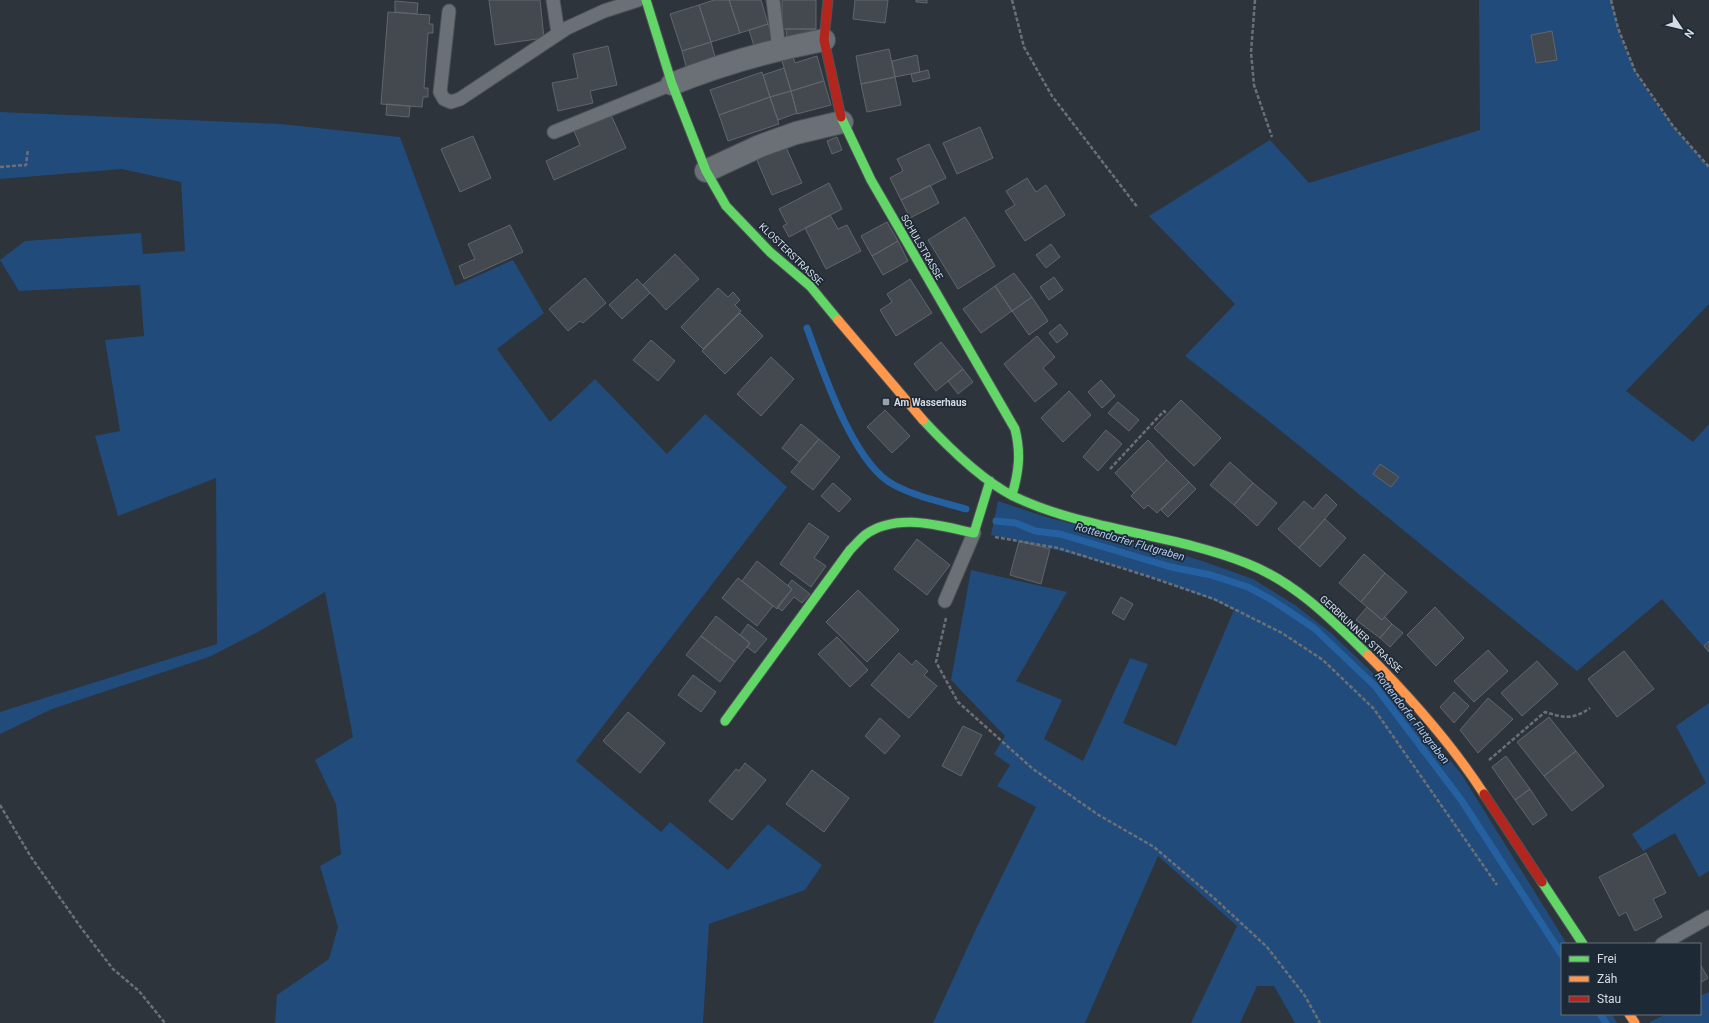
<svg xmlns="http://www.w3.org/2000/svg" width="1709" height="1023" font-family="Roboto,sans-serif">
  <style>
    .green { fill: #204b7b }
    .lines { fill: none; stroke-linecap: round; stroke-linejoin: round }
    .stream { stroke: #2561a0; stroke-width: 7 }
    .building { fill: #43494f; stroke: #60666c }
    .lane-casing { stroke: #4d5258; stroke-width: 15 }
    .street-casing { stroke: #4d5258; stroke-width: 24 }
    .fast-casing { stroke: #4d5258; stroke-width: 11 }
    .slow-casing { stroke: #4d5258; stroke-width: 11 }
    .jam-casing { stroke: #4d5258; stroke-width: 11 }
    .path { stroke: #6c7076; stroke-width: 2.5; stroke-dasharray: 4 2; stroke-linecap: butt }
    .lane { stroke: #6b7076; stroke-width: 13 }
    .street { stroke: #6b7076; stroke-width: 22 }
    .fast { stroke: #63d668; stroke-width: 9 }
    .slow { stroke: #ff974d; stroke-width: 9 }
    .jam { stroke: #b3261e; stroke-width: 9 }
    .poi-dot { fill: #9aa1a8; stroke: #1e2936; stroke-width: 1.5 }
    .labels { text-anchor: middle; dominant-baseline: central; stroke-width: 3.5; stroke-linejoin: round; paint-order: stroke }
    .street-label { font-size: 10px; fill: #d4dbe3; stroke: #1e2936 }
    .poi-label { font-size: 10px; font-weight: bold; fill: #d4dbe3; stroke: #1e2936; text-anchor: start }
    .water-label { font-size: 11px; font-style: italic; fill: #abcaf0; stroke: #1e2936 }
  </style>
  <rect width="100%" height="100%" fill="#2e343b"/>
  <path class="green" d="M 1479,0 L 1611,0 C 1617,24 1624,50 1636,72 C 1655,107 1683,138 1709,167 L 1709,304 L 1626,391 L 1693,442 L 1709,424 L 1709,653 L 1662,599 L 1577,671 L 1270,422 L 1185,356 L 1235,304 L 1149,216 L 1270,140 L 1309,183 L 1480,130 Z
    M 0,112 L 281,124 L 400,137 L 455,286 L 513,260 L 544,313 L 497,349 L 550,422 L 595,379 L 667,454 L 705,414 L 787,487 L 576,761 L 661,832 L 670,822 L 728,870 L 768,824 L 822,865 L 805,890 L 709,924 L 703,1023 L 275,1023 L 277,995 L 329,959 L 338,927 L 320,866 L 341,854 L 336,804 L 315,760 L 353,737 L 325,592 L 258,632 L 209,657 L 52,709 L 0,734 L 0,712 L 217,644 L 216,478 L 118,516 L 95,436 L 120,431 L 105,340 L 144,336 L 140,285 L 19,291 L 0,260 L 25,241 L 141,233 L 143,254 L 185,251 L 181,182 L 122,169 L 0,179 Z
    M 998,501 L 1046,517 L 1152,545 L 1205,562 L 1253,579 L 1295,605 L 1331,633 L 1402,701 L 1462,775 L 1567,944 L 1562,944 L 1562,1014 L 1612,1014 L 1617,1023 L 1295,1023 L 1274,986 L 1257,986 L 1240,1023 L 1191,1023 L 1237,926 L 1158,856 L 1085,1023 L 933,1023 L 976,929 L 1036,807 L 997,786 L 1010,765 L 994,754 L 1005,736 L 951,680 L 971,570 L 1067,592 L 1016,681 L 1062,700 L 1044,739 L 1083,761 L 1130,658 L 1148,664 L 1123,723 L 1176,746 L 1234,610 C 1211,598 1187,590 1163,581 C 1106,562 1049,547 991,535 Z
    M 1709,703 L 1709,871 L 1699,877 L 1675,833 L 1643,851 L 1632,834 L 1706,783 L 1676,726 Z
    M 1709,992 L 1709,1023 L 1648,1023 L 1666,1014 L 1700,1014 L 1700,996 Z"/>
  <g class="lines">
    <path class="stream" d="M 807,328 C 823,371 853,464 894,485 C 917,497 942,502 966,509
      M 996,521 L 1016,523 L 1035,531 L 1060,534 L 1171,567 L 1211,575 L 1248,587 L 1272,600 L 1314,628 L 1375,686 L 1462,801 L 1562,955
      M 1600,1014 L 1606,1023"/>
  </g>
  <path class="building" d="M 489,0 L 540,0 L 544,38 L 495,45 Z
    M 714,0 L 729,0 L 740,33 L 711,42 L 699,5 Z
    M 729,0 L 761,0 L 768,24 L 740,33 Z
    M 782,0 L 816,0 L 816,29 L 782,29 Z
    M 855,0 L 888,0 L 885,23 L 853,19 Z
    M 916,0 L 927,0 L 927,3 L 916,2 Z
    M 395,1 L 418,3 L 417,14 L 395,12 Z
    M 699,5 L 711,42 L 682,51 L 670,14 Z
    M 388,12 L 430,15 L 429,24 L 433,24 L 433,33 L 428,33 L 424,88 L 428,88 L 428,97 L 423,97 L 422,107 L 381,104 Z
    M 768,24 L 774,43 L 755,49 L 749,30 Z
    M 786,29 L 816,29 L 787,39 Z
    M 1552,31 L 1557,60 L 1536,63 L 1531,35 Z
    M 711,42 L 716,61 L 687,70 L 682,51 Z
    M 608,46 L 617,85 L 590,91 L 593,103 L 558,111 L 552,83 L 578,78 L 573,54 Z
    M 889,49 L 895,77 L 861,84 L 856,56 Z
    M 917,55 L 920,72 L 895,77 L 892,61 Z
    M 817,56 L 824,81 L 791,91 L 782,61 L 793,57 L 795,63 Z
    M 784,68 L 791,91 L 770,97 L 763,75 Z
    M 928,70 L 930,78 L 913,82 L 911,74 Z
    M 762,72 L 770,97 L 719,115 L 710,90 Z
    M 895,77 L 901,105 L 867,112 L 861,84 Z
    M 824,81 L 831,105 L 797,114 L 791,91 Z
    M 791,91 L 797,113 L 778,120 L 770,97 Z
    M 770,97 L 779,124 L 728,141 L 719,115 Z
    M 387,104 L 410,106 L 409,117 L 386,115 Z
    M 611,115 L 626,148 L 554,180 L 546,161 L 580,145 L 574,131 Z
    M 980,127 L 993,158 L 957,174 L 943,143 Z
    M 473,136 L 491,178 L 460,192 L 441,149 Z
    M 837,137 L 842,150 L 832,154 L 827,141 Z
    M 929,144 L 946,178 L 901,200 L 890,178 L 903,171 L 897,159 Z
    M 785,145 L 802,183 L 772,195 L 756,158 Z
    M 1027,178 L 1036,192 L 1046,185 L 1065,215 L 1025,241 L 1005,211 L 1015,205 L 1006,191 Z
    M 829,183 L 842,209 L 789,237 L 783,226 L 787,224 L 779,209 Z
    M 930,185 L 939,203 L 910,218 L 901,200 Z
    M 830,215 L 838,229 L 847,225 L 861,251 L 826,269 L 805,228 Z
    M 965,217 L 995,266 L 958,289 L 928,240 Z
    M 887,222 L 898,241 L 872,256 L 861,236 Z
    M 510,225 L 523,252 L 464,279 L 459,266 L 475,259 L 468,244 Z
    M 898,241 L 908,261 L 883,275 L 872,256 Z
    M 1051,244 L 1060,257 L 1046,268 L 1036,255 Z
    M 675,254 L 699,279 L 666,310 L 643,285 Z
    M 1014,273 L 1032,297 L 1012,311 L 995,286 Z
    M 1054,277 L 1063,290 L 1049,300 L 1040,287 Z
    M 585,278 L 606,303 L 583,323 L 580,321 L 568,331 L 549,309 Z
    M 637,279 L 650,293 L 622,319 L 609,305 Z
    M 910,279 L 932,313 L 896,336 L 880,310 L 892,302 L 887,294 Z
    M 995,286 L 1012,311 L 981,333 L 963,309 Z
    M 718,288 L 728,297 L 733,292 L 740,300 L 735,305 L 741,311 L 703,349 L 681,327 Z
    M 1032,297 L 1048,321 L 1029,335 L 1012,311 Z
    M 740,313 L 763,336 L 725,374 L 702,351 Z
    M 1060,324 L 1068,334 L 1057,343 L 1049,333 Z
    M 1037,336 L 1055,357 L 1043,368 L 1057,384 L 1035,402 L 1004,364 Z
    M 651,340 L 675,361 L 658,381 L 633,360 Z
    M 941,342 L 963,369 L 936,391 L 914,364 Z
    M 771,357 L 794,379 L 761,416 L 737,394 Z
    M 963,369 L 973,382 L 958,394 L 948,381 Z
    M 1101,380 L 1115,396 L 1102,408 L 1088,392 Z
    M 1069,391 L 1091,415 L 1063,442 L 1041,418 Z
    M 1181,400 L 1221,438 L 1194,466 L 1154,428 Z
    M 1118,402 L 1139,420 L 1129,431 L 1108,413 Z
    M 885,410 L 910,436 L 892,453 L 867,427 Z
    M 801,424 L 819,439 L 799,462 L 782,448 Z
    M 1106,430 L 1122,444 L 1098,471 L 1083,457 Z
    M 819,439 L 840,457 L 813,490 L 791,472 Z
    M 1148,440 L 1167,460 L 1134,493 L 1115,473 Z
    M 1167,460 L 1189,482 L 1157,513 L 1148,505 L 1144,509 L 1131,496 Z
    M 1230,462 L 1253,483 L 1234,505 L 1210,485 Z
    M 1380,464 L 1399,477 L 1391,487 L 1373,474 Z
    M 1189,482 L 1196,489 L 1168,517 L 1161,510 Z
    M 833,483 L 851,499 L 839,512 L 821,496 Z
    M 1253,483 L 1277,503 L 1257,526 L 1234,505 Z
    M 1326,494 L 1337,505 L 1299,548 L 1278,529 L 1304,501 L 1313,509 Z
    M 1325,519 L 1346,538 L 1320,567 L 1299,548 Z
    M 809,523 L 829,537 L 814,558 L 826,566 L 811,587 L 780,564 Z
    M 917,539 L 950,565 L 927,595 L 894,569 Z
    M 1019,541 L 1050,549 L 1041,584 L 1010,575 Z
    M 1364,554 L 1385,573 L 1361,602 L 1339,583 Z
    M 757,561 L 792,589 L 777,609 L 742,581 Z
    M 1385,573 L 1407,592 L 1382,620 L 1361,602 Z
    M 738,578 L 773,606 L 757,626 L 722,598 Z
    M 792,580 L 810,594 L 802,603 L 794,597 L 782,611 L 777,607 L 792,589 L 788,585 Z
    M 858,590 L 899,630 L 867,662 L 826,622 Z
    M 1121,597 L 1133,604 L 1124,620 L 1112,613 Z
    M 1367,607 L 1382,620 L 1385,617 L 1392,624 L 1380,638 L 1356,620 Z
    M 1435,607 L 1464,638 L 1436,666 L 1407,635 Z
    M 716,616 L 750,643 L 735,662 L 701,636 Z
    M 748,624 L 767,639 L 755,653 L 747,647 L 750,643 L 740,635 Z
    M 1392,624 L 1403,633 L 1390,647 L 1380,638 Z
    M 701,636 L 735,662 L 720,682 L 686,655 Z
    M 837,637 L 868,670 L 850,687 L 818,654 Z
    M 1709,641 L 1709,652 L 1704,646 Z
    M 1488,650 L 1508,671 L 1474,702 L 1454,681 Z
    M 1624,651 L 1654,689 L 1617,717 L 1588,679 Z
    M 899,653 L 912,665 L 916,660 L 928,671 L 924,675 L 937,686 L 909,718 L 871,685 Z
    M 1537,661 L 1558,684 L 1522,716 L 1501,693 Z
    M 693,675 L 716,692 L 701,712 L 678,695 Z
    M 1454,692 L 1469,706 L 1454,723 L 1440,707 Z
    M 1488,698 L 1513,719 L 1478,753 L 1460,730 Z
    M 628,712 L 665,743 L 640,773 L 603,741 Z
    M 1549,717 L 1576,751 L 1544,776 L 1517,742 Z
    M 880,718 L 900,736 L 885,754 L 865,736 Z
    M 963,726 L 982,735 L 961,776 L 942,766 Z
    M 1576,751 L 1604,786 L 1572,811 L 1544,776 Z
    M 1506,756 L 1530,789 L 1515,800 L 1492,767 Z
    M 745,763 L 766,780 L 732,820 L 709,801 L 736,769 L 739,771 Z
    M 812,770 L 849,798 L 824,832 L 786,804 Z
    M 1530,789 L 1547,815 L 1533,825 L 1515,800 Z
    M 1646,853 L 1666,893 L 1653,899 L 1662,917 L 1635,931 L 1626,912 L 1619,916 L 1599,877 Z
    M 1700,964 L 1708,978 L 1700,983 Z"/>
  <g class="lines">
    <g class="lane-casing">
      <path id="lane" d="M 553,0 L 558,33
        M 773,0 L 779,49
        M 449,11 L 440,92 L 444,99 L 451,102 L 460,99 L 567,28 L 604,11 L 638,0
        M 554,132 L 672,84
        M 945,601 L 974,533
        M 1662,944 L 1709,917"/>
    </g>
    <g class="street-casing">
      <path id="street" d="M 672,84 C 721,64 772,50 824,40
        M 706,171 L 760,146 L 796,133 L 842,122"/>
    </g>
    <g class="fast-casing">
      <path id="fast" d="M 646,0 L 672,84 L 706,171 L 726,206 L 770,252 L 810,286 L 838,320
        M 841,117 L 871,180 L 1015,429 C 1021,453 1019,471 1012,495
        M 923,420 C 948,447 980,479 1013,496 C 1086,531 1171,533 1246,563 C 1295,582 1331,619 1368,655
        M 725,721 L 850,550 C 855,545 860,539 865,535 C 897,512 940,526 974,533 L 990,481
        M 1542,882 L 1583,944"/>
    </g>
    <g class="slow-casing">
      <path id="slow" d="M 838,320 L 923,420
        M 1368,655 C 1411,698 1451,743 1484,794
        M 1629,1014 L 1635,1023"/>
    </g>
    <g class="jam-casing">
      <path id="jam" d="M 828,0 L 824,40 L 841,117
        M 1484,794 L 1542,882"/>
    </g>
    <path class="path" d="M 1012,0 L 1024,47 L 1052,96 L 1138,208
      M 1255,0 L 1251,52 L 1254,85 L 1272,137
      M 1611,0 L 1618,28 L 1635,71 L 1673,126 L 1709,167
      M 0,167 L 26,165 L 28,149
      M 1110,469 L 1164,411 L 1167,414
      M 995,537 L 1058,548 L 1147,576 L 1214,599 L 1282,633 L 1323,660 L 1374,709 L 1497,885
      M 946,618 L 936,662 L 958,702 L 1033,769 L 1097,814 L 1154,847 L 1214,898 L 1267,947 L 1305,996 L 1320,1023
      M 1489,760 L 1545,712 C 1564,718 1573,720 1590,708
      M 0,805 L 31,857 L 82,929 L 113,969 L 139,991 L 165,1023"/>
    <use href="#lane" class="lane"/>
    <use href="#street" class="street"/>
    <use href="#fast" class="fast"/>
    <use href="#slow" class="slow"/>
    <use href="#jam" class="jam"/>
  </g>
  <rect class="poi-dot" x="882" y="398" width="8" height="8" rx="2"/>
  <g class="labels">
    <g class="street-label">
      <text transform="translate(922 247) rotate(60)">SCHULSTRASSE</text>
      <text transform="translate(791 254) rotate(44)">KLOSTERSTRASSE</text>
      <text transform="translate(1361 634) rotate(43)">GERBRUNNER STRASSE</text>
    </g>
    <g class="poi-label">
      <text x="894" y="402">Am Wasserhaus</text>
    </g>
    <g class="water-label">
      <text transform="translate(1130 542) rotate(16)">Rottendorfer Flutgraben</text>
      <text transform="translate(1412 718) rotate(52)">Rottendorfer Flutgraben</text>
    </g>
  </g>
  <rect x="1561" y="943" width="140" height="72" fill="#1e2936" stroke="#67707b"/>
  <rect x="1569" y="956" width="20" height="6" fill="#63d668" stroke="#67707b"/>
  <text x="1597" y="963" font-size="12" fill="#d4dbe3">Frei</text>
  <rect x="1569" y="976" width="20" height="6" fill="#ff974d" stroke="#67707b"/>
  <text x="1597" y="983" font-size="12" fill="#d4dbe3">Zäh</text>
  <rect x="1569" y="996" width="20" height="6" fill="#b3261e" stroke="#67707b"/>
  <text x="1597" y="1003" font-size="12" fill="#d4dbe3">Stau</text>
  <g transform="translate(1681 28) rotate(125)" stroke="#1e2936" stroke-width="3" paint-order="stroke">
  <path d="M0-3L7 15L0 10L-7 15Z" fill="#d4dbe3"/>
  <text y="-6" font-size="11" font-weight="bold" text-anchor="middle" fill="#d4dbe3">N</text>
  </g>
</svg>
